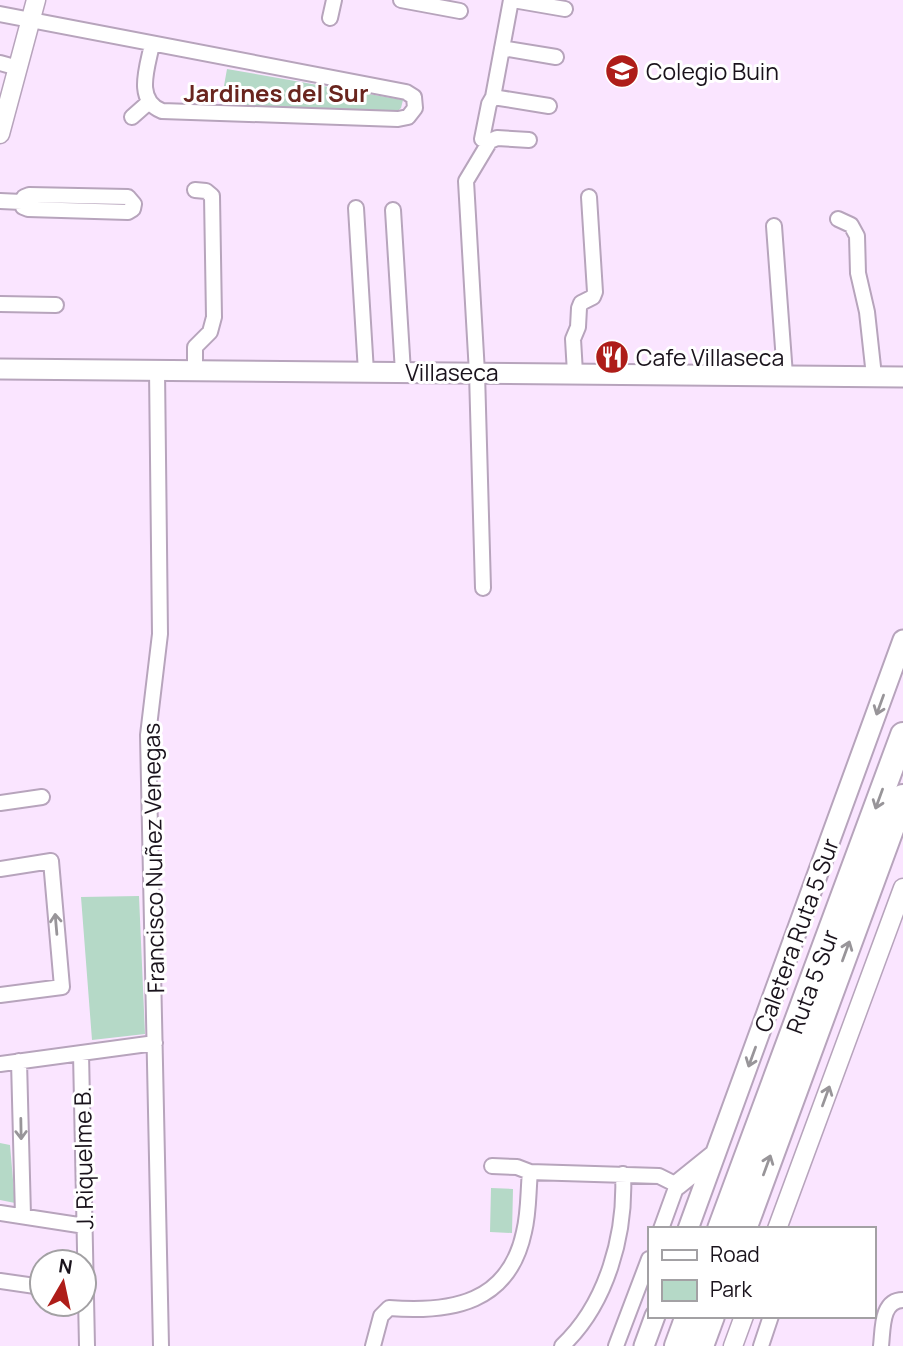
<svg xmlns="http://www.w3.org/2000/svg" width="903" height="1346" font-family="Manrope,sans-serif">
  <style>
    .green { fill: #b5d9c7 }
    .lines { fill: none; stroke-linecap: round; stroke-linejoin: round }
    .minor-casing { stroke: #b7a4bc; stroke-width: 18 }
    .tertiary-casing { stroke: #b7a4bc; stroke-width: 21 }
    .secondary-casing { stroke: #b7a4bc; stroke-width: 23 }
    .motorway-casing { stroke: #b7a4bc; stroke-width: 28 }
    .minor { stroke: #fff; stroke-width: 14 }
    .tertiary { stroke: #fff; stroke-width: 18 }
    .secondary { stroke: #fff; stroke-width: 19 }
    .motorway { stroke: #fff; stroke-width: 24 }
    .oneway { stroke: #989599 }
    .labels { text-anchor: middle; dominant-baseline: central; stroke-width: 6; stroke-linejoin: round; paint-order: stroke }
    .poi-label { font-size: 23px; fill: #1a131c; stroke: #fff; text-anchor: start }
    .street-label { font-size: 23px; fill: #1a131c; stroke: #fff }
    .neighbourhood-label { font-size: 24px; font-weight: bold; fill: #69251e; stroke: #fff }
  </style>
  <rect width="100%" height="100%" fill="#fae5ff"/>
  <path class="green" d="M 227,69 L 403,100 L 401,108 L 393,115 L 220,108 Z
    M 139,896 L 145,1034 L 92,1040 L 81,897 Z
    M 0,1143 L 10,1145 L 15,1203 L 0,1200 Z
    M 491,1188 L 513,1189 L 512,1233 L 490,1232 Z"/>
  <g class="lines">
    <g class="minor-casing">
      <path id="minor" d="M 401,0 L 460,11
        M 513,0 L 565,9
        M 0,14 L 406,92 L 414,97 L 415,108 L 408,117 L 398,119 L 162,111 C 134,100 148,66 152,44
        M 330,18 L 334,0
        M 502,48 L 556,57
        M 0,63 L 18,68
        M 493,97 L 549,106
        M 132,117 L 149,102
        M 482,139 L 489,104 L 493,97 L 511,0
        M 29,195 L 128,197 L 134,204 L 133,209 L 128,212 L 28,209 L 23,207 L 22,202 L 24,197 Z
        M 0,201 L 22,202
        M 356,208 L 366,372
        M 393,210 L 403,372
        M 838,219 L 851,225 L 857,236 L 858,273 L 867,312 L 874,376
        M 774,226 L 785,375
        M 0,304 L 56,305
        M 157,370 L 160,634 L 148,735 L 161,1346
        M 195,371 L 195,347 L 210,332 L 214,317 L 212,196 L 206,191 L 195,190
        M 575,373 L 573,339 L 578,327 L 579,308 L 581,303 L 593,297 L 595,292 L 589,197
        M 483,588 L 477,373 L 466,181 L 490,141 L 497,138 L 529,140
        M 0,803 L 42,797
        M 0,869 L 51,861 L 62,987 L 0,995
        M 81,1053 L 87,1346
        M 19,1061 L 23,1216
        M 0,1064 L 155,1043
        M 492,1166 L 517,1167 L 530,1172 L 659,1176 L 677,1185 L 661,1229
        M 0,1213 L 85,1226
        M 0,1281 L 42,1287
        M 373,1346 L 381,1316 L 389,1308 C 452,1313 509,1303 524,1232 C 529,1212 528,1192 530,1172
        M 562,1346 C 607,1304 626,1234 623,1174
        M 616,1346 L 649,1259
        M 761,1346 L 771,1316
        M 881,1346 C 883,1329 881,1300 903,1300"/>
    </g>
    <g class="tertiary-casing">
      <path id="tertiary" d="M 0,134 L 36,0
        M 777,1229 L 903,888
        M 733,1346 L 744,1316"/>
    </g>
    <g class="secondary-casing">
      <path id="secondary" d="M 0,369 L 903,377
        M 677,1185 L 713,1156
        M 688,1229 L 903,640
        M 644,1346 L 655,1316"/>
    </g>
    <g class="motorway-casing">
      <g id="motorway">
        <path id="s1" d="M 720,1229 L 903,735"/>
        <path d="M 744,1229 L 903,797"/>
        <path d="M 677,1346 L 688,1316"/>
        <path d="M 701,1346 L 712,1316"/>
      </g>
    </g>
    <use href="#minor" class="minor"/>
    <use href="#tertiary" class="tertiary"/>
    <use href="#secondary" class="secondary"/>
    <use href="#motorway" class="motorway"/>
  </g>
  <defs><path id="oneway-shaft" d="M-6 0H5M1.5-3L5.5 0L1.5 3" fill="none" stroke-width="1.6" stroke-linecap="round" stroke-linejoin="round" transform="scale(1.75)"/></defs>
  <g class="oneway">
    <use href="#oneway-shaft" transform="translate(880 705) rotate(110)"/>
    <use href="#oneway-shaft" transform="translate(879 799) rotate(110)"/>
    <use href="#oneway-shaft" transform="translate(56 924) rotate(-95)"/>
    <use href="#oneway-shaft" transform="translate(846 951) rotate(-70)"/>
    <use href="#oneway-shaft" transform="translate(752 1057) rotate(110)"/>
    <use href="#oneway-shaft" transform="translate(826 1096) rotate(-70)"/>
    <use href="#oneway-shaft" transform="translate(21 1129) rotate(89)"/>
    <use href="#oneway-shaft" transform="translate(767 1165) rotate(-70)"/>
  </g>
  <defs>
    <g id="school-disc" transform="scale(1.75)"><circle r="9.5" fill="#ae1d19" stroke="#fff"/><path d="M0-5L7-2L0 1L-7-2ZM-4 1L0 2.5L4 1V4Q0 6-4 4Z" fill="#fff"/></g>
    <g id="restaurant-disc" transform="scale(1.75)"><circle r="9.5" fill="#ae1d19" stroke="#fff"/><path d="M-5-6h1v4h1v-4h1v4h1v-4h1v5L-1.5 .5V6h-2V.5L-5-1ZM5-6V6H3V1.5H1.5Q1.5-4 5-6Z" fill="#fff"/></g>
  </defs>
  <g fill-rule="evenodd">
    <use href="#school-disc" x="622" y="71"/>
    <use href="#restaurant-disc" x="612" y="357"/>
  </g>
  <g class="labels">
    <g class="poi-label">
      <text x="646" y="71">Colegio Buin</text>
      <text x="636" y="357">Cafe Villaseca</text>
    </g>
    <g class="street-label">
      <text x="452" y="372">Villaseca</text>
      <text transform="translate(153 858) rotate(-91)">Francisco Nuñez Venegas</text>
      <text transform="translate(796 935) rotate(-70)">Caletera Ruta 5 Sur</text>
      <text stroke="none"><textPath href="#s1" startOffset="264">Ruta 5 Sur</textPath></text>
      <text transform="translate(83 1158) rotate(-91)">J. Riquelme B.</text>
    </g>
    <g class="neighbourhood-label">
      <text x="276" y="92">Jardines del Sur</text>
    </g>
  </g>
  <rect x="648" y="1227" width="228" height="91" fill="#ffffff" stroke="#a3a1a4" stroke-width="2"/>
  <rect x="662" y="1250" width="35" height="10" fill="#ffffff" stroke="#a3a1a4" stroke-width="2"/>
  <text x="710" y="1262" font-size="21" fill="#1a131c">Road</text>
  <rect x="662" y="1280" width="35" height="21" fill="#b5d9c7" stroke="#a3a1a4" stroke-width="2"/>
  <text x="710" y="1297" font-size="21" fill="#1a131c">Park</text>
  <g transform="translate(63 1283) rotate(9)"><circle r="33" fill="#ffffff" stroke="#a3a1a4" stroke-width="2"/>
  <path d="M0-5L12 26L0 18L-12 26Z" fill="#ae1d19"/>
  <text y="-10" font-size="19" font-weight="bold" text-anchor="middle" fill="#1a131c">N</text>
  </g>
</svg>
